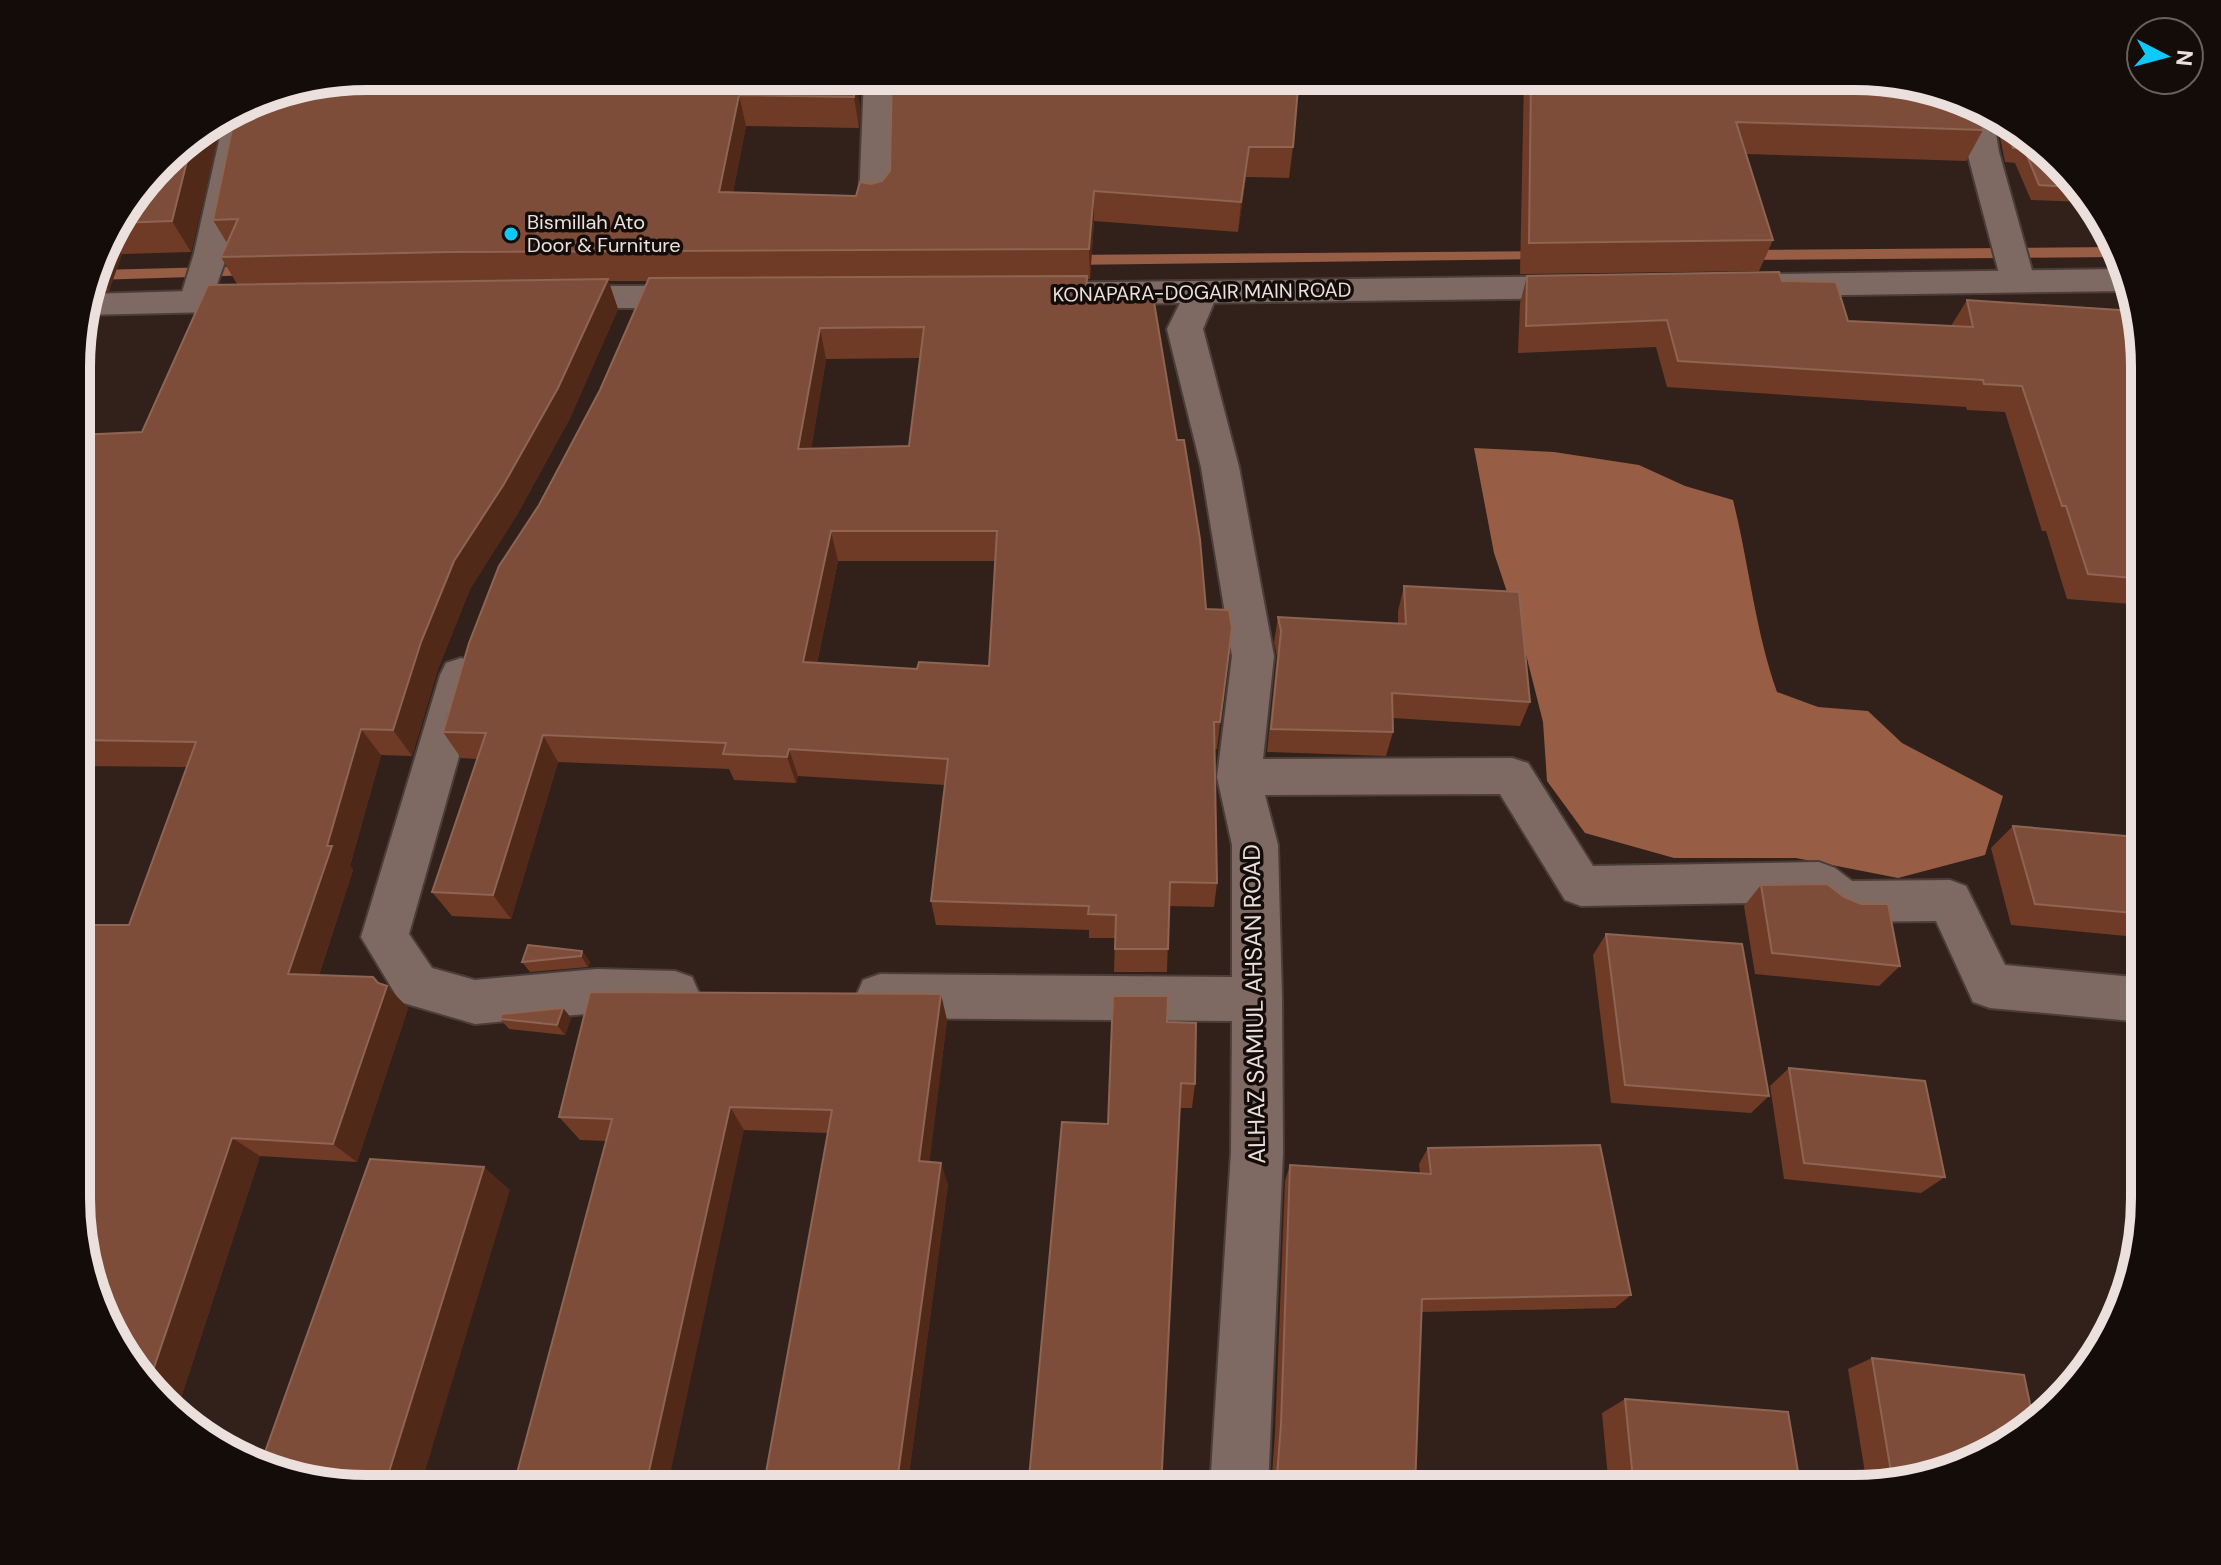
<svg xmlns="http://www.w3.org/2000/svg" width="2221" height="1565" font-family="'DM Sans',sans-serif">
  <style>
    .water { fill: #985d45 }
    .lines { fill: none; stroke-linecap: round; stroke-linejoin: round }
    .stream { fill: #985d45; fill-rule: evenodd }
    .minor-casing { stroke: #4b3d39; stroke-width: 4 }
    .secondary-casing { stroke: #4b3d39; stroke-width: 4 }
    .minor { fill: #7e6a62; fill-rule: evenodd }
    .secondary { fill: #7e6a62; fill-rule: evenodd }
    .wall { fill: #6f3b26; fill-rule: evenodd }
    .shaded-wall { fill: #512919 }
    .building { fill: #7d4d39; stroke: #8e6453; stroke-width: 2; fill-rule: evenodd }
    .poi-dot { fill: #0dcafa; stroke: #140c09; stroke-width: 3 }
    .labels { text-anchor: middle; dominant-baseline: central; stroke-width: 7; stroke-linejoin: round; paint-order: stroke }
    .far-poi-label { font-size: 20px; fill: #ece0dc; stroke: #140c09; text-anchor: start }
    .far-street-label { font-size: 20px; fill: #ece0dc; stroke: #140c09 }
    .street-label { font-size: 24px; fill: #ece0dc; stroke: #140c09 }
    .rim { fill: none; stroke: #ece0dc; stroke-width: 10 }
  </style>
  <rect width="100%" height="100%" fill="#31211a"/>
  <path class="water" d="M 1474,448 L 1554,452 L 1639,465 L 1685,486 L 1733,500 C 1749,564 1755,630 1777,692 L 1818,707 L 1868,711 L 1902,743 L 2003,796 L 1985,855 L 1898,878 L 1796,858 L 1674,858 L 1585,833 L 1547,781 L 1543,722 L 1520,631 L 1494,553 Z"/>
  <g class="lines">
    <path class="stream" d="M 2117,247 L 2118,257 L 1738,260 L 1730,255 L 1738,250 Z
      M 1546,251 L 1551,253 L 1551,259 L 1066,265 L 1058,260 L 1066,255 Z
      M 255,266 L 260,267 L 260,275 L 94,280 L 96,270 Z"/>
    <g class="minor-casing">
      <path id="minor" d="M 864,76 L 894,76 L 891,202 L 886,209 L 875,212 L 864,209 L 859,202 Z
        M 1965,100 L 1993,116 L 1999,152 L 2035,281 L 2030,289 L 2018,292 L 2006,289 L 2001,281 L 1967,152 L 1961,106 Z
        M 253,101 L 257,107 L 228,253 L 208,310 L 196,313 L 184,310 L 179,302 L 194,253 L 224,118 Z
        M 1201,282 L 1213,285 L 1218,293 L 1203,329 L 1239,467 L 1274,656 L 1263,759 L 1512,758 L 1528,763 L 1593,866 L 1819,862 L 1835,868 L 1852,881 L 1950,880 L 1966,886 L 2005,965 L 2144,978 L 2144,1022 L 1990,1008 L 1973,1002 L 1936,921 L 1843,922 L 1827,916 L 1810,902 L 1581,906 L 1565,900 L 1500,794 L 1265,795 L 1278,845 L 1282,999 L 1283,1152 L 1268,1489 L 1210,1489 L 1231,1152 L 1232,1021 L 880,1018 L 863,1012 L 856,996 L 863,980 L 880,974 L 1232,977 L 1232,845 L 1217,777 L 1232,656 L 1201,467 L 1167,329 L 1189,285 Z
        M 461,658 L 476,663 L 482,675 L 409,934 L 432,968 L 475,980 L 597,969 L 675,971 L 692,977 L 699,993 L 692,1009 L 675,1015 L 597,1013 L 475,1024 L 400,1002 L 361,937 L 440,675 L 446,663 Z"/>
    </g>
    <g class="secondary-casing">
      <path id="secondary" d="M 2123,269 L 2129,290 L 2126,291 L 1777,296 L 1765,293 L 1760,285 L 1765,277 L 1777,274 Z
        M 1584,276 L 1596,279 L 1601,287 L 1596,295 L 1584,298 L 1029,305 L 1017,302 L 1012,294 L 1017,286 L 1029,283 Z
        M 553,286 L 700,286 L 712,289 L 717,297 L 712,305 L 700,308 L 553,308 L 541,305 L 536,297 L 541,289 Z
        M 260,289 L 272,292 L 277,300 L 272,308 L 260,311 L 83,315 L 89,294 Z"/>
    </g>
    <use href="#minor" class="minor"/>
    <use href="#secondary" class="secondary"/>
  </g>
  <path class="wall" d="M 855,76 L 860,107 L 859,128 L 746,126 L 733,192 L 856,196 L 871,184 L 882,181 L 890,171 L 892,76 L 1293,147 L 1289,178 L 1246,177 L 1238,232 L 1094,221 L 1090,279 L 1087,279 L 1088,297 L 1177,440 L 1206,609 L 1232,628 L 1217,749 L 1215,749 L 1217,883 L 1214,907 L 1169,906 L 1167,972 L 1114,972 L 1115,938 L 1089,938 L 1089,930 L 936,925 L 931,901 L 945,785 L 798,776 L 796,783 L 734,780 L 729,769 L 558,762 L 511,919 L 452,916 L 432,892 L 477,759 L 461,758 L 443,732 L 539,505 L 600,390 L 648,281 L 608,281 L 618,309 L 570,418 L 518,513 L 470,589 L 438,669 L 412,756 L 381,755 L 350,866 L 353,870 L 319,975 L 373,977 L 408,1008 L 357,1162 L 260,1156 L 176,1413 L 115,1344 L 129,925 L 187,767 L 78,766 L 78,435 L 142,432 L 237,284 L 221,257 L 227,243 L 213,220 L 236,110 ZM 920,358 L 909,446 L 811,449 L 826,359 ZM 838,561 L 995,561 L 989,666 L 917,669 L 817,663 Z
    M 1524,76 L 1873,77 L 1983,130 L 1966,161 L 1746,154 L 1773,240 L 1759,271 L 1520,274 Z
    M 1996,117 L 2031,136 L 2086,202 L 2031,200 L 2015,163 L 2005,162 Z
    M 222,119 L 191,252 L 122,254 L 109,291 L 90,293 L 106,238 L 175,149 Z
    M 1527,276 L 1782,281 L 1848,321 L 1951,326 L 1967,300 L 2144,348 L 2144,605 L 2067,599 L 2046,531 L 2042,531 L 2005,412 L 1967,410 L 1966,407 L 1667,387 L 1656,347 L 1518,353 L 1520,303 Z
    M 1404,586 L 1530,702 L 1520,726 L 1393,718 L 1393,732 L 1386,756 L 1267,752 L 1277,656 L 1274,642 L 1278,617 L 1398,623 L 1398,611 Z
    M 2013,826 L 2144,859 L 2144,930 L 2136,937 L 2011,925 L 1991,848 Z
    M 1761,885 L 1900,966 L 1879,986 L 1755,974 L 1744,906 Z
    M 1606,934 L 1769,1096 L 1751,1113 L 1611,1103 L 1593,955 Z
    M 582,951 L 590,962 L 588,967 L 530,972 L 522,962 Z
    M 563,1008 L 571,1018 L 565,1035 L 509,1029 L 500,1019 Z
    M 947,1020 L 929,1162 L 948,1184 L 907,1489 L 763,1489 L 828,1133 L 744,1130 L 606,1141 L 580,1140 L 559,1117 Z
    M 1167,1022 L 1195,1084 L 1192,1108 L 1179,1108 L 1108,1124 Z
    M 1789,1068 L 1945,1177 L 1921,1193 L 1784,1179 L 1770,1086 Z
    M 1428,1148 L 1631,1295 L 1615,1308 L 1421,1312 L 1415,1489 L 1271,1489 L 1275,1433 L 1285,1181 L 1290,1165 L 1420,1173 L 1419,1164 Z
    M 1872,1358 L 1983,1459 L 1867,1485 L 1848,1369 Z
    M 1625,1399 L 1801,1489 L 1609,1489 L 1602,1413 Z"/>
  <path class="shaded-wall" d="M 855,76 L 860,107 L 859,128 L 854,97 Z
    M 739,95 L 746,126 L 727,223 L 719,192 Z
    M 222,119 L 191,252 L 172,221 L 193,137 Z
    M 1249,147 L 1246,177 L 1238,232 L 1241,202 Z
    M 1094,191 L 1094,221 L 1090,279 L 1089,249 Z
    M 109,235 L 122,254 L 109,291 L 96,272 L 106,238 Z
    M 608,279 L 618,309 L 570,418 L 518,513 L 470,589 L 438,669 L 412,756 L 393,730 L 421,642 L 454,561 Z
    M 87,300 L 100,318 L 78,381 L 78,329 Z
    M 820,328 L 826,359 L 806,479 L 798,449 Z
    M 831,531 L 838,561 L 811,690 L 803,662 Z
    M 361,729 L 381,755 L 350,866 L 353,870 L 312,996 L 288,974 Z
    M 543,735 L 558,762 L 511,919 L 493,895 Z
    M 789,749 L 798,776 L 796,783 L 787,757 Z
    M 582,951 L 590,962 L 588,967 L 581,956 Z
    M 373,977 L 386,990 L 387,986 L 408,1008 L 357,1162 L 333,1144 L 378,983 Z
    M 941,994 L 947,1020 L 927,1183 L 919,1161 Z
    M 563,1008 L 571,1018 L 565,1035 L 557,1025 Z
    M 730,1107 L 744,1130 L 667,1489 L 645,1489 Z
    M 232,1138 L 260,1156 L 176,1413 L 149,1382 Z
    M 941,1163 L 948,1184 L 907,1489 L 896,1489 Z
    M 484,1167 L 510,1190 L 420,1488 L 384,1488 Z"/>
  <path class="building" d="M 367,76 L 855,76 L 854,97 L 739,95 L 719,192 L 856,196 L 860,182 L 871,184 L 882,181 L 890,171 L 892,76 L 1299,76 L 1293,147 L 1249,147 L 1241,202 L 1094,191 L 1089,249 L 448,252 L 221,257 L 238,219 L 213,220 L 236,110 L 256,98 Z
    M 1531,76 L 1873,77 L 1948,92 L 1981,109 L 1983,130 L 1736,122 L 1773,240 L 1529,243 Z
    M 2008,124 L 2031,136 L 2073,187 L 2039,185 L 2024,148 L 2013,148 Z
    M 193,137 L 172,221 L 118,223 L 175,149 Z
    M 1779,272 L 1782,281 L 1836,282 L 1848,321 L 1973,327 L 1967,300 L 2134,311 L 2144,348 L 2144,579 L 2088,574 L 2066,506 L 2062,506 L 2022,386 L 1984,384 L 1983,380 L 1678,361 L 1667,320 L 1526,326 L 1527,276 Z
    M 1087,276 L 1086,297 L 1153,296 L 1177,440 L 1184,440 L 1200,539 L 1206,609 L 1229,610 L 1232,628 L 1220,722 L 1214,722 L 1217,883 L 1170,882 L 1168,949 L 1115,949 L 1116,915 L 1088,914 L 1089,906 L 931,901 L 948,759 L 789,749 L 787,757 L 723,754 L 726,743 L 543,735 L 493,895 L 432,892 L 486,733 L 443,732 L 469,643 L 499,566 L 539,505 L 600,390 L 649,278 ZM 924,327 L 909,446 L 798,449 L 820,328 ZM 831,531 L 997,531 L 989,666 L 919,662 L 917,669 L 803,662 Z
    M 608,279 L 558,388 L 504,484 L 454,561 L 421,642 L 393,730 L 361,729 L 327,846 L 332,846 L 288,974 L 373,977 L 378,983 L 387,986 L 333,1144 L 232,1138 L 149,1382 L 115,1344 L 78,1236 L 78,925 L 129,925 L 196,742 L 78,740 L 78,435 L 142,432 L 208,285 Z
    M 1404,586 L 1519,592 L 1530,702 L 1392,693 L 1393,732 L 1271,729 L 1281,631 L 1278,617 L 1406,624 Z
    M 2013,826 L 2137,837 L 2144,859 L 2144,914 L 2035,904 Z
    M 1827,884 L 1844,897 L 1861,904 L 1888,904 L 1900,966 L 1772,953 L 1761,885 Z
    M 1606,934 L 1742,944 L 1769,1096 L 1625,1085 Z
    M 528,945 L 582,951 L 581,956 L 522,962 Z
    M 590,992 L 941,994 L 919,1161 L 941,1163 L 896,1489 L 763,1489 L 832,1110 L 730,1107 L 645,1489 L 513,1488 L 612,1119 L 559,1117 Z
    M 1113,996 L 1168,996 L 1167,1022 L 1196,1023 L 1195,1084 L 1181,1083 L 1161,1489 L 1028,1489 L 1062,1122 L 1108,1124 Z
    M 563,1008 L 557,1025 L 500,1019 L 502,1014 Z
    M 1789,1068 L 1925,1081 L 1945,1177 L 1804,1163 Z
    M 1600,1145 L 1631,1295 L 1422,1299 L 1415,1489 L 1276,1489 L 1281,1424 L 1290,1165 L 1431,1174 L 1428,1148 Z
    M 370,1159 L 484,1167 L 384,1488 L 348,1488 L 273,1473 L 260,1466 Z
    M 1872,1358 L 2024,1375 L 2033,1418 L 1983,1459 L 1900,1478 L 1892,1478 Z
    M 1625,1399 L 1788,1412 L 1801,1489 L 1634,1489 Z"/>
  <circle class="poi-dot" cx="511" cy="234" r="8"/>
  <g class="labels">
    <g class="far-poi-label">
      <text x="527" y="222">Bismillah Ato<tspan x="527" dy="23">Door &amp; Furniture</tspan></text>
    </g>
    <g class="far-street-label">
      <text transform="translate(1202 292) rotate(-1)">KONAPARA-DOGAIR MAIN ROAD</text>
    </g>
    <g class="street-label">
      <text transform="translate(1254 1004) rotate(-91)">ALHAZ SAMIUL AHSAN ROAD</text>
    </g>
  </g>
  <path d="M0 0H2221V1565H0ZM367 90H1854A277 277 0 0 1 2131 367V1198A277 277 0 0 1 1854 1475H367A277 277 0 0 1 90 1198V367A277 277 0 0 1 367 90Z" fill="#140c09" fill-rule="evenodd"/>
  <path class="rim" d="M367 90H1854A277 277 0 0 1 2131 367V1198A277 277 0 0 1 1854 1475H367A277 277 0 0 1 90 1198V367A277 277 0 0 1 367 90Z"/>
  <g transform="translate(2165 56) rotate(96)"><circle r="38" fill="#140c09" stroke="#6a615d" stroke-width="2"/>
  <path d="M0-6L14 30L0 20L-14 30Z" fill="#0dcafa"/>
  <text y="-12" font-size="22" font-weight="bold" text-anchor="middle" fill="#ece0dc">N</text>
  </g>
</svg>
